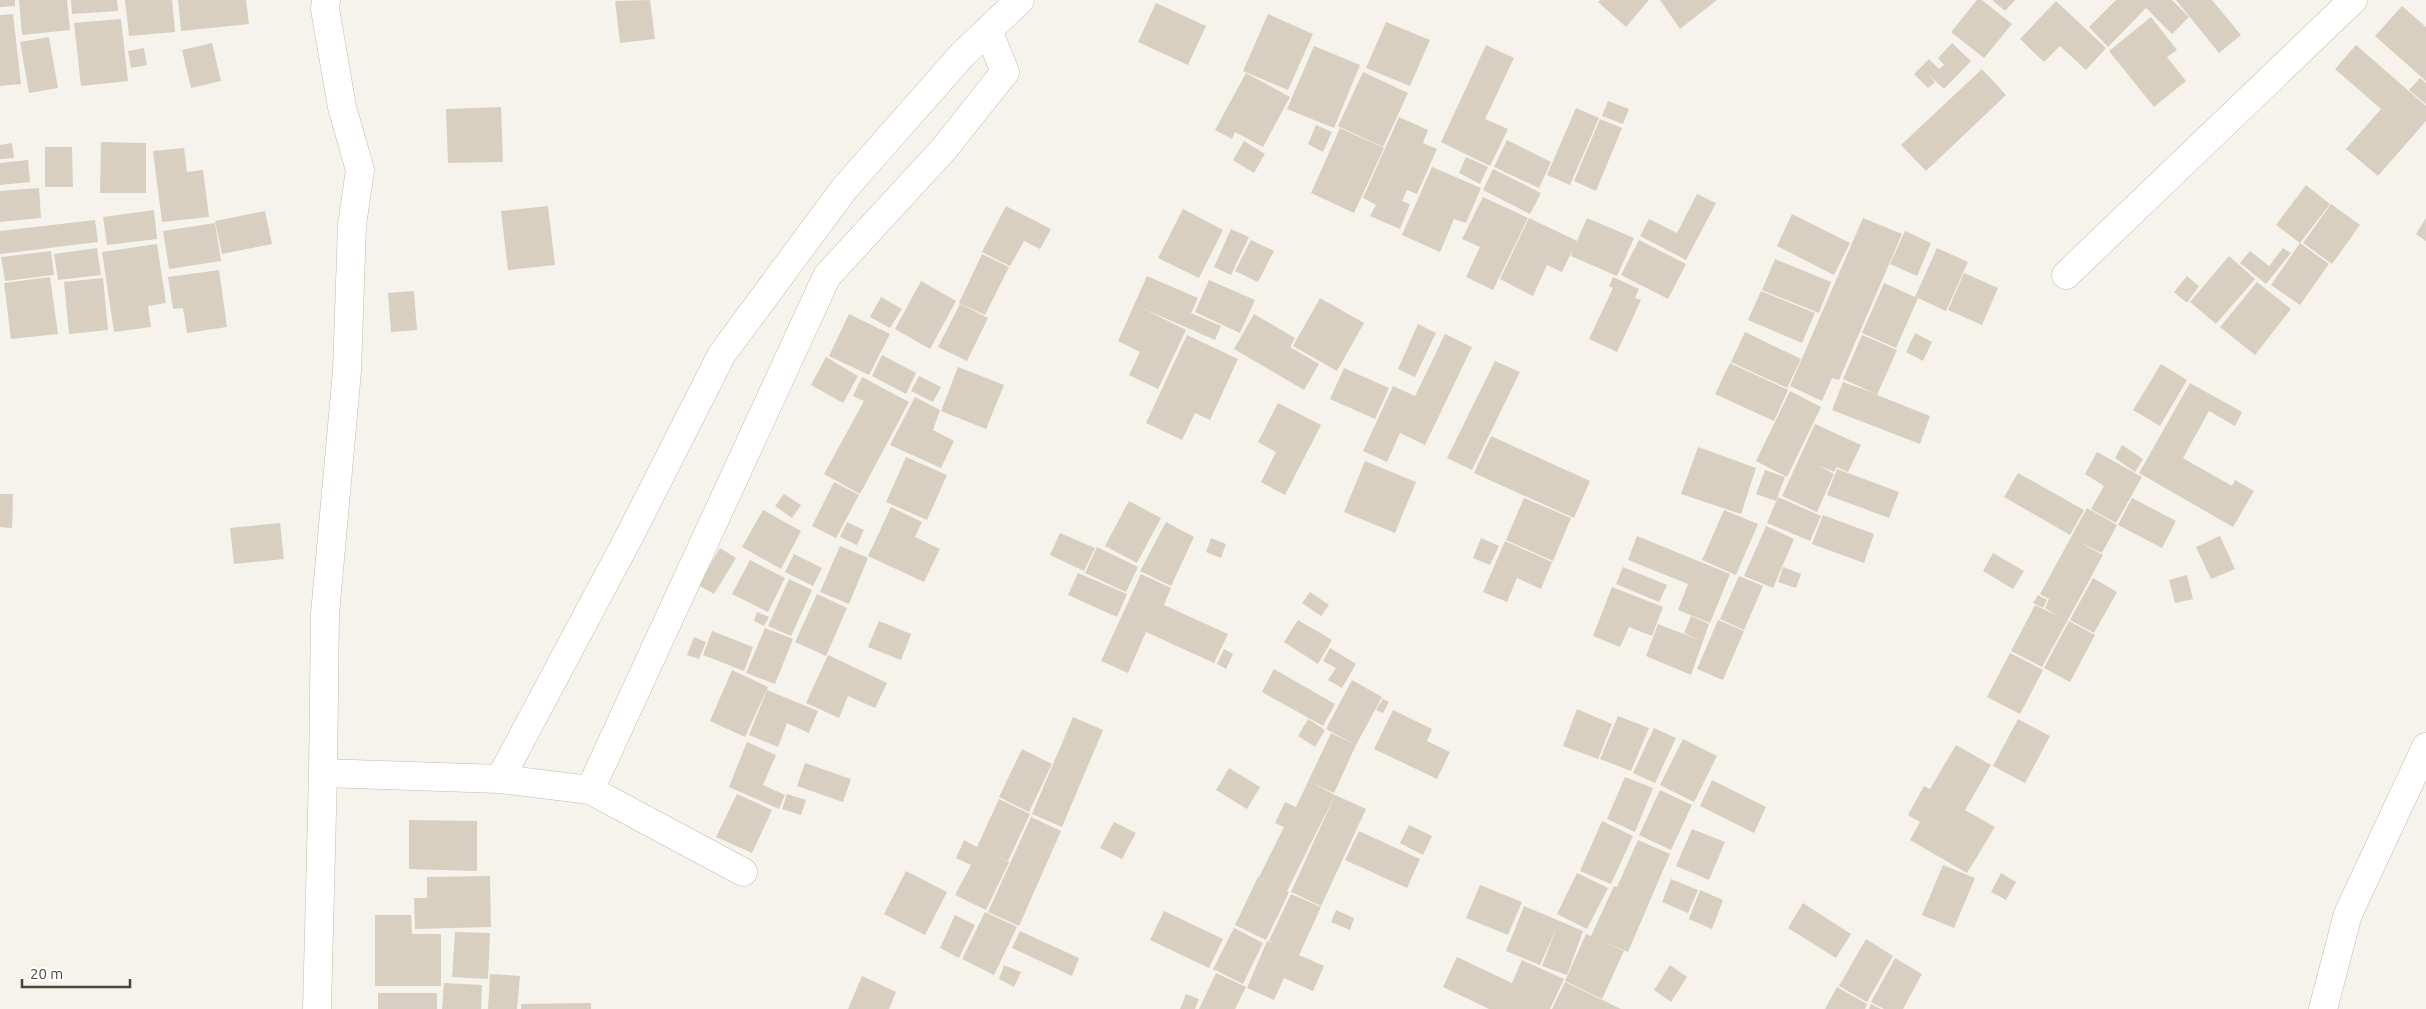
<svg xmlns="http://www.w3.org/2000/svg" width="2426" height="1009" font-family="Ubuntu,sans-serif">
  <style>
    .building { fill: #d8cfc1 }
    .lines { fill: none; stroke-linecap: round; stroke-linejoin: round }
    .minor-casing { stroke: #c2bbae; stroke-width: 29 }
    .minor { stroke: #fff; stroke-width: 28 }
  </style>
  <rect width="100%" height="100%" fill="#f6f3ec"/>
  <path class="building" d="M 0,0 L 15,0 L 15,6 L 0,7 Z
    M 19,0 L 67,0 L 70,30 L 22,35 Z
    M 71,0 L 117,0 L 118,11 L 72,14 Z
    M 125,0 L 172,0 L 175,32 L 129,36 Z
    M 178,0 L 246,0 L 249,24 L 181,31 Z
    M 650,0 L 655,39 L 620,43 L 615,1 Z
    M 1600,0 L 1649,0 L 1626,27 L 1598,2 Z
    M 1660,0 L 1717,0 L 1680,29 Z
    M 1977,0 L 1982,0 L 2012,24 L 1984,58 L 1951,32 Z
    M 1992,0 L 2015,0 L 2005,11 Z
    M 2116,0 L 2172,0 L 2189,17 L 2172,34 L 2146,8 L 2108,47 L 2089,27 Z
    M 2176,0 L 2212,0 L 2241,35 L 2219,53 Z
    M 2056,1 L 2106,48 L 2086,70 L 2060,46 L 2044,62 L 2020,39 Z
    M 1156,3 L 1206,26 L 1188,65 L 1138,42 Z
    M 2402,6 L 2426,27 L 2426,81 L 2375,36 Z
    M 13,14 L 21,84 L 0,86 L 0,15 Z
    M 1268,14 L 1313,34 L 1288,90 L 1243,71 Z
    M 2151,17 L 2177,50 L 2167,57 L 2186,81 L 2154,107 L 2109,51 Z
    M 121,19 L 128,81 L 81,86 L 74,23 Z
    M 1386,22 L 1430,40 L 1410,86 L 1366,68 Z
    M 49,37 L 58,88 L 29,93 L 20,42 Z
    M 212,43 L 221,81 L 191,88 L 182,50 Z
    M 1952,43 L 1971,61 L 1944,89 L 1928,74 L 1935,82 L 1928,88 L 1914,74 L 1929,59 L 1939,69 L 1944,65 L 1938,58 Z
    M 1486,45 L 1514,58 L 1485,119 L 1508,129 L 1490,166 L 1441,142 Z
    M 2356,45 L 2426,106 L 2426,121 L 2378,176 L 2346,149 L 2381,109 L 2335,69 Z
    M 1314,46 L 1360,65 L 1334,128 L 1287,109 Z
    M 144,48 L 147,65 L 131,68 L 128,51 Z
    M 1982,69 L 2006,95 L 1926,171 L 1901,145 Z
    M 1363,72 L 1408,93 L 1383,147 L 1338,126 Z
    M 1246,73 L 1290,97 L 1263,147 L 1235,132 L 1232,139 L 1215,130 Z
    M 2420,78 L 2426,83 L 2426,104 L 2409,90 Z
    M 1608,101 L 1629,109 L 1623,124 L 1602,116 Z
    M 501,107 L 503,162 L 448,163 L 446,109 Z
    M 1576,108 L 1599,118 L 1570,185 L 1547,175 Z
    M 1399,117 L 1428,130 L 1423,143 L 1437,149 L 1417,194 L 1407,190 L 1402,201 L 1410,204 L 1400,229 L 1370,216 L 1376,205 L 1363,198 Z
    M 1600,119 L 1622,128 L 1596,191 L 1574,181 Z
    M 1316,125 L 1332,132 L 1323,152 L 1308,144 Z
    M 1340,128 L 1384,148 L 1354,213 L 1311,193 Z
    M 1507,140 L 1551,162 L 1539,188 L 1494,167 Z
    M 1244,141 L 1265,154 L 1254,173 L 1233,160 Z
    M 101,142 L 146,143 L 146,193 L 100,193 Z
    M 12,143 L 14,158 L 0,159 L 0,145 Z
    M 45,147 L 72,147 L 73,187 L 45,187 Z
    M 184,148 L 187,172 L 203,170 L 209,217 L 162,222 L 153,151 Z
    M 1466,157 L 1488,167 L 1480,184 L 1459,173 Z
    M 28,160 L 30,182 L 0,185 L 0,163 Z
    M 1432,167 L 1481,188 L 1466,223 L 1454,219 L 1440,252 L 1402,235 Z
    M 1493,169 L 1541,193 L 1530,214 L 1483,190 Z
    M 2306,185 L 2330,204 L 2300,243 L 2276,225 Z
    M 39,188 L 41,218 L 0,222 L 0,191 Z
    M 1697,194 L 1716,203 L 1686,260 L 1640,236 L 1649,219 L 1677,233 Z
    M 1483,197 L 1528,218 L 1493,290 L 1466,277 L 1480,247 L 1462,239 Z
    M 2331,204 L 2360,225 L 2332,264 L 2303,243 Z
    M 548,206 L 555,265 L 508,270 L 501,211 Z
    M 1006,206 L 1051,229 L 1040,249 L 1024,241 L 1010,266 L 982,252 Z
    M 1183,209 L 1223,230 L 1199,278 L 1158,258 Z
    M 154,210 L 157,239 L 107,245 L 103,217 Z
    M 265,211 L 272,244 L 222,254 L 215,221 Z
    M 1792,214 L 1850,243 L 1834,275 L 1777,246 Z
    M 1529,218 L 1577,241 L 1587,218 L 1634,238 L 1617,276 L 1571,256 L 1573,249 L 1562,272 L 1547,265 L 1533,296 L 1500,279 Z
    M 1863,218 L 1902,234 L 1839,380 L 1832,378 L 1822,401 L 1790,386 Z
    M 2426,218 L 2426,241 L 2416,234 Z
    M 95,220 L 98,242 L 0,254 L 0,231 Z
    M 215,223 L 221,261 L 169,269 L 163,231 Z
    M 1231,229 L 1249,237 L 1231,275 L 1214,267 Z
    M 1905,231 L 1931,243 L 1917,276 L 1890,264 Z
    M 1251,240 L 1274,251 L 1258,282 L 1235,271 Z
    M 1639,240 L 1686,264 L 1668,299 L 1621,275 Z
    M 2300,243 L 2329,264 L 2300,305 L 2271,285 Z
    M 157,244 L 166,303 L 148,306 L 151,327 L 114,332 L 102,252 Z
    M 97,248 L 101,275 L 58,280 L 54,254 Z
    M 1937,248 L 1968,262 L 1946,311 L 1918,298 L 1896,348 L 1862,333 L 1884,283 L 1915,297 Z
    M 2283,248 L 2291,253 L 2266,284 L 2240,263 L 2250,251 L 2269,266 Z
    M 51,251 L 54,275 L 5,281 L 1,257 Z
    M 982,254 L 1009,267 L 985,315 L 959,303 Z
    M 2229,256 L 2255,279 L 2216,324 L 2190,302 Z
    M 1775,259 L 1831,282 L 1819,313 L 1762,290 Z
    M 219,270 L 227,327 L 187,333 L 183,308 L 173,309 L 168,277 Z
    M 1964,273 L 1998,288 L 1982,325 L 1948,310 Z
    M 1147,276 L 1198,298 L 1191,313 L 1221,326 L 1215,340 L 1142,308 L 1186,330 L 1158,389 L 1129,375 L 1140,352 L 1118,341 Z
    M 2187,276 L 2199,286 L 2187,303 L 2174,292 Z
    M 50,277 L 58,334 L 11,339 L 4,283 Z
    M 1613,277 L 1639,289 L 1635,298 L 1641,300 L 1617,352 L 1589,339 L 1613,288 L 1609,286 Z
    M 103,278 L 108,330 L 69,334 L 64,282 Z
    M 1209,280 L 1255,300 L 1240,333 L 1195,312 Z
    M 921,281 L 956,301 L 930,349 L 895,329 Z
    M 2257,282 L 2291,309 L 2255,355 L 2220,327 Z
    M 414,291 L 417,330 L 391,332 L 388,293 Z
    M 1761,291 L 1815,313 L 1802,343 L 1748,320 Z
    M 881,297 L 902,309 L 890,328 L 870,317 Z
    M 1320,298 L 1364,323 L 1337,371 L 1293,346 Z
    M 960,304 L 988,318 L 967,361 L 938,347 Z
    M 849,314 L 890,334 L 869,375 L 829,356 Z
    M 1254,314 L 1295,338 L 1290,347 L 1319,364 L 1304,390 L 1234,349 Z
    M 1418,324 L 1436,333 L 1415,377 L 1398,369 Z
    M 1745,332 L 1801,359 L 1787,388 L 1731,362 Z
    M 1915,333 L 1932,342 L 1923,361 L 1906,352 Z
    M 1445,334 L 1472,347 L 1425,445 L 1400,433 L 1387,462 L 1363,451 L 1393,386 L 1415,396 Z
    M 1187,335 L 1238,359 L 1210,420 L 1195,413 L 1182,440 L 1146,423 Z
    M 1862,335 L 1897,350 L 1877,395 L 1930,416 L 1920,444 L 1832,410 L 1843,382 L 1876,394 L 1843,379 Z
    M 882,355 L 916,373 L 906,394 L 872,376 Z
    M 826,357 L 858,376 L 843,403 L 811,385 Z
    M 1495,361 L 1520,372 L 1472,470 L 1447,458 Z
    M 1730,363 L 1788,390 L 1774,421 L 1715,394 Z
    M 2161,364 L 2187,380 L 2160,426 L 2133,410 Z
    M 958,367 L 1004,385 L 986,429 L 941,411 Z
    M 1344,368 L 1389,388 L 1375,419 L 1330,399 Z
    M 919,376 L 941,387 L 933,402 L 911,391 Z
    M 862,377 L 909,402 L 860,494 L 824,474 L 864,401 L 853,396 Z
    M 2190,383 L 2242,412 L 2235,426 L 2209,411 L 2183,458 L 2232,486 L 2235,480 L 2254,491 L 2233,527 L 2139,473 Z
    M 1790,391 L 1821,407 L 1787,477 L 1756,461 Z
    M 915,397 L 940,410 L 933,430 L 954,441 L 941,468 L 890,445 Z
    M 1278,403 L 1321,425 L 1285,495 L 1261,482 L 1276,452 L 1258,442 Z
    M 1815,424 L 1861,445 L 1848,472 L 1837,467 L 1834,472 L 1818,465 L 1834,474 L 1817,512 L 1782,496 Z
    M 1491,436 L 1590,481 L 1574,518 L 1474,473 Z
    M 2122,445 L 2143,459 L 2135,472 L 2115,458 Z
    M 1698,447 L 1756,468 L 1741,514 L 1681,494 Z
    M 2097,452 L 2142,477 L 2116,523 L 2091,509 L 2104,486 L 2085,474 Z
    M 906,457 L 947,475 L 927,520 L 886,502 Z
    M 1365,461 L 1416,482 L 1395,533 L 1344,512 Z
    M 1837,469 L 1899,492 L 1889,518 L 1827,495 Z
    M 1765,470 L 1785,477 L 1776,501 L 1756,494 Z
    M 2018,473 L 2084,510 L 2070,535 L 2004,497 Z
    M 834,482 L 859,495 L 836,538 L 812,526 Z
    M 0,494 L 13,494 L 12,528 L 0,527 Z
    M 784,494 L 801,505 L 792,518 L 775,506 Z
    M 1778,497 L 1821,516 L 1810,541 L 1767,523 Z
    M 1524,498 L 1571,518 L 1553,561 L 1506,540 Z
    M 2132,498 L 2176,521 L 2162,548 L 2118,525 Z
    M 1129,501 L 1161,518 L 1137,563 L 1105,546 Z
    M 891,507 L 922,522 L 915,537 L 940,549 L 924,582 L 868,556 Z
    M 2087,508 L 2117,525 L 2102,553 L 2077,541 L 2103,555 L 2042,667 L 2011,651 L 2035,605 L 2058,616 L 2045,608 L 2049,599 L 2040,594 Z
    M 763,510 L 801,531 L 781,569 L 742,547 Z
    M 1724,510 L 1758,524 L 1736,575 L 1702,560 Z
    M 1823,515 L 1874,534 L 1864,563 L 1812,544 Z
    M 847,522 L 864,530 L 857,545 L 840,537 Z
    M 1166,522 L 1194,537 L 1171,586 L 1140,571 Z
    M 280,523 L 284,559 L 234,564 L 230,528 Z
    M 1766,526 L 1794,539 L 1773,588 L 1744,576 Z
    M 1060,533 L 1095,548 L 1084,571 L 1050,555 Z
    M 1637,536 L 1730,574 L 1710,623 L 1678,610 L 1688,584 L 1628,560 Z
    M 2220,536 L 2235,569 L 2211,579 L 2196,547 Z
    M 1211,538 L 1226,544 L 1221,558 L 1206,552 Z
    M 1481,538 L 1499,546 L 1490,565 L 1473,558 Z
    M 1505,541 L 1552,562 L 1541,589 L 1517,578 L 1507,602 L 1483,592 Z
    M 840,546 L 868,558 L 849,604 L 820,592 Z
    M 1097,547 L 1138,567 L 1126,592 L 1085,573 Z
    M 720,548 L 736,558 L 714,594 L 698,585 Z
    M 1993,553 L 2024,571 L 2013,589 L 1983,571 Z
    M 794,554 L 822,568 L 813,586 L 785,572 Z
    M 750,560 L 785,578 L 768,612 L 732,594 Z
    M 1623,567 L 1667,585 L 1659,602 L 1616,584 Z
    M 1783,567 L 1801,574 L 1796,588 L 1778,582 Z
    M 1078,573 L 1127,594 L 1117,617 L 1068,595 Z
    M 1141,574 L 1171,588 L 1164,605 L 1228,634 L 1214,663 L 1146,632 L 1128,673 L 1101,661 Z
    M 2187,575 L 2193,599 L 2175,603 L 2169,580 Z
    M 1739,576 L 1763,586 L 1744,630 L 1720,619 Z
    M 2093,578 L 2117,592 L 2094,633 L 2070,620 Z
    M 789,579 L 812,590 L 791,636 L 768,626 Z
    M 1612,587 L 1663,607 L 1652,636 L 1629,627 L 1620,647 L 1593,636 Z
    M 1310,592 L 1329,605 L 1321,616 L 1302,603 Z
    M 817,594 L 847,608 L 826,656 L 795,642 Z
    M 2038,595 L 2047,600 L 2043,608 L 2033,603 Z
    M 757,612 L 769,617 L 764,626 L 754,621 Z
    M 1691,616 L 1709,624 L 1691,675 L 1646,656 L 1658,624 L 1699,640 L 1684,633 Z
    M 1298,620 L 1332,640 L 1318,664 L 1284,642 Z
    M 1718,620 L 1744,631 L 1723,680 L 1697,669 Z
    M 879,621 L 911,634 L 901,660 L 868,647 Z
    M 2069,621 L 2095,635 L 2070,682 L 2044,668 Z
    M 765,628 L 793,639 L 775,684 L 746,673 Z
    M 712,631 L 753,647 L 744,671 L 703,655 Z
    M 694,637 L 706,642 L 699,659 L 687,655 Z
    M 1330,648 L 1356,664 L 1342,688 L 1328,680 L 1336,668 L 1323,661 Z
    M 1224,649 L 1233,654 L 1226,669 L 1217,664 Z
    M 2010,653 L 2043,670 L 2020,714 L 1987,697 Z
    M 828,655 L 887,683 L 875,708 L 848,696 L 839,718 L 806,703 Z
    M 1274,669 L 1335,704 L 1323,726 L 1262,692 Z
    M 732,670 L 768,687 L 745,737 L 710,721 Z
    M 1352,680 L 1382,697 L 1356,745 L 1326,729 Z
    M 767,690 L 818,711 L 809,733 L 787,723 L 778,747 L 749,735 Z
    M 1383,699 L 1389,702 L 1383,713 L 1376,710 Z
    M 1577,709 L 1612,724 L 1598,759 L 1563,746 Z
    M 1393,710 L 1432,729 L 1427,741 L 1450,752 L 1437,779 L 1374,749 Z
    M 1618,716 L 1649,728 L 1631,771 L 1600,759 Z
    M 1073,717 L 1103,730 L 1062,827 L 1032,814 Z
    M 1308,719 L 1325,730 L 1315,747 L 1298,736 Z
    M 2018,719 L 2050,736 L 2025,783 L 1993,766 Z
    M 1654,728 L 1676,738 L 1655,783 L 1633,773 Z
    M 1331,733 L 1356,745 L 1334,793 L 1310,782 L 1335,795 L 1287,891 L 1289,892 L 1266,940 L 1235,925 L 1258,877 L 1275,885 L 1259,877 L 1284,827 L 1275,823 L 1285,802 L 1296,807 Z
    M 1683,739 L 1717,756 L 1694,802 L 1660,785 Z
    M 747,742 L 776,755 L 763,785 L 785,795 L 779,809 L 729,787 Z
    M 1956,745 L 1991,765 L 1965,810 L 1995,827 L 1967,873 L 1910,840 L 1920,822 L 1908,815 L 1924,786 L 1930,789 Z
    M 1022,749 L 1052,764 L 1029,812 L 999,797 Z
    M 805,763 L 851,779 L 843,802 L 797,786 Z
    M 1229,768 L 1260,787 L 1247,809 L 1216,790 Z
    M 1625,777 L 1653,788 L 1635,832 L 1607,819 Z
    M 1712,780 L 1766,807 L 1754,833 L 1700,806 Z
    M 1660,790 L 1692,805 L 1671,850 L 1639,835 Z
    M 737,794 L 772,810 L 752,853 L 716,837 Z
    M 787,794 L 806,800 L 801,815 L 782,809 Z
    M 1335,795 L 1366,809 L 1321,906 L 1291,892 Z
    M 999,799 L 1030,814 L 1008,861 L 990,853 L 1009,862 L 986,910 L 955,895 L 971,865 L 956,858 L 964,840 L 977,847 Z
    M 1031,817 L 1061,831 L 1019,926 L 988,912 Z
    M 409,820 L 477,821 L 477,871 L 409,869 Z
    M 1602,821 L 1633,836 L 1611,884 L 1580,871 Z
    M 1114,822 L 1136,833 L 1122,859 L 1100,848 Z
    M 1409,825 L 1432,836 L 1423,855 L 1400,843 Z
    M 1692,829 L 1725,842 L 1709,880 L 1676,866 Z
    M 1359,831 L 1420,859 L 1407,888 L 1345,860 Z
    M 1638,840 L 1670,854 L 1628,952 L 1602,941 L 1624,951 L 1602,999 L 1565,981 L 1586,934 L 1591,936 L 1614,886 L 1617,887 Z
    M 1943,865 L 1975,878 L 1954,928 L 1922,915 Z
    M 906,871 L 947,892 L 925,935 L 884,914 Z
    M 1577,873 L 1608,888 L 1587,929 L 1557,914 Z
    M 2001,873 L 2016,882 L 2006,900 L 1991,892 Z
    M 490,876 L 491,927 L 415,929 L 414,898 L 427,898 L 427,877 Z
    M 1671,879 L 1698,890 L 1688,913 L 1662,902 Z
    M 1480,885 L 1522,902 L 1508,935 L 1466,918 Z
    M 1700,890 L 1723,900 L 1712,929 L 1689,919 Z
    M 1291,894 L 1321,907 L 1299,955 L 1324,966 L 1313,991 L 1284,978 L 1274,1000 L 1247,988 L 1267,941 L 1274,944 L 1269,941 Z
    M 1803,903 L 1851,934 L 1836,958 L 1788,928 Z
    M 1524,906 L 1583,931 L 1567,975 L 1542,966 L 1557,927 L 1540,965 L 1506,951 Z
    M 1336,910 L 1354,918 L 1350,930 L 1331,922 Z
    M 1164,911 L 1223,939 L 1209,968 L 1150,940 Z
    M 985,912 L 1017,927 L 994,975 L 962,959 Z
    M 375,915 L 411,915 L 412,934 L 441,934 L 441,986 L 375,986 Z
    M 955,915 L 975,925 L 959,958 L 940,948 Z
    M 1234,928 L 1263,943 L 1243,984 L 1213,969 Z
    M 1020,931 L 1079,958 L 1072,976 L 1012,948 Z
    M 455,932 L 490,933 L 488,979 L 452,977 Z
    M 1866,939 L 1893,956 L 1867,1002 L 1839,986 Z
    M 1457,957 L 1512,983 L 1522,960 L 1564,979 L 1550,1009 L 1489,1009 L 1443,987 Z
    M 1895,958 L 1922,974 L 1903,1009 L 1884,1009 L 1871,1002 Z
    M 1004,965 L 1021,972 L 1014,987 L 999,979 Z
    M 1670,965 L 1687,977 L 1671,1002 L 1654,990 Z
    M 1216,973 L 1246,987 L 1235,1009 L 1199,1009 Z
    M 490,974 L 520,976 L 517,1009 L 488,1009 Z
    M 862,976 L 896,992 L 889,1009 L 848,1009 Z
    M 1565,982 L 1621,1009 L 1552,1009 Z
    M 444,983 L 482,985 L 481,1009 L 442,1009 Z
    M 1837,987 L 1867,1004 L 1865,1009 L 1825,1009 Z
    M 378,993 L 437,993 L 437,1009 L 378,1009 Z
    M 1186,994 L 1199,999 L 1195,1009 L 1180,1009 Z
    M 591,1003 L 591,1009 L 521,1009 L 521,1004 Z
    M 1871,1004 L 1881,1009 L 1869,1009 Z"/>
  <g class="lines">
    <g class="minor-casing">
      <path id="minor" d="M 2066,275 L 2353,0
        M 323,773 L 325,614 L 347,371 L 352,225 L 360,170 L 342,107 L 325,9 L 326,0
        M 500,779 L 590,790 L 743,872
        M 590,790 L 827,276 L 943,150 L 1005,72 L 988,30
        M 317,1009 L 323,773 L 500,779 L 630,535 L 722,354 L 844,189 L 963,54 L 1020,0
        M 2323,1009 L 2348,914 L 2426,747"/>
    </g>
    <use href="#minor" class="minor"/>
  </g>
  <path d="M22 979v8h108v-8" fill="none" stroke="#4b4439" stroke-width="2.5"/>
  <text x="30" y="979" font-size="15" fill="#4b4439" stroke="#ffffff" stroke-width="4" paint-order="stroke">20 m</text>
</svg>
